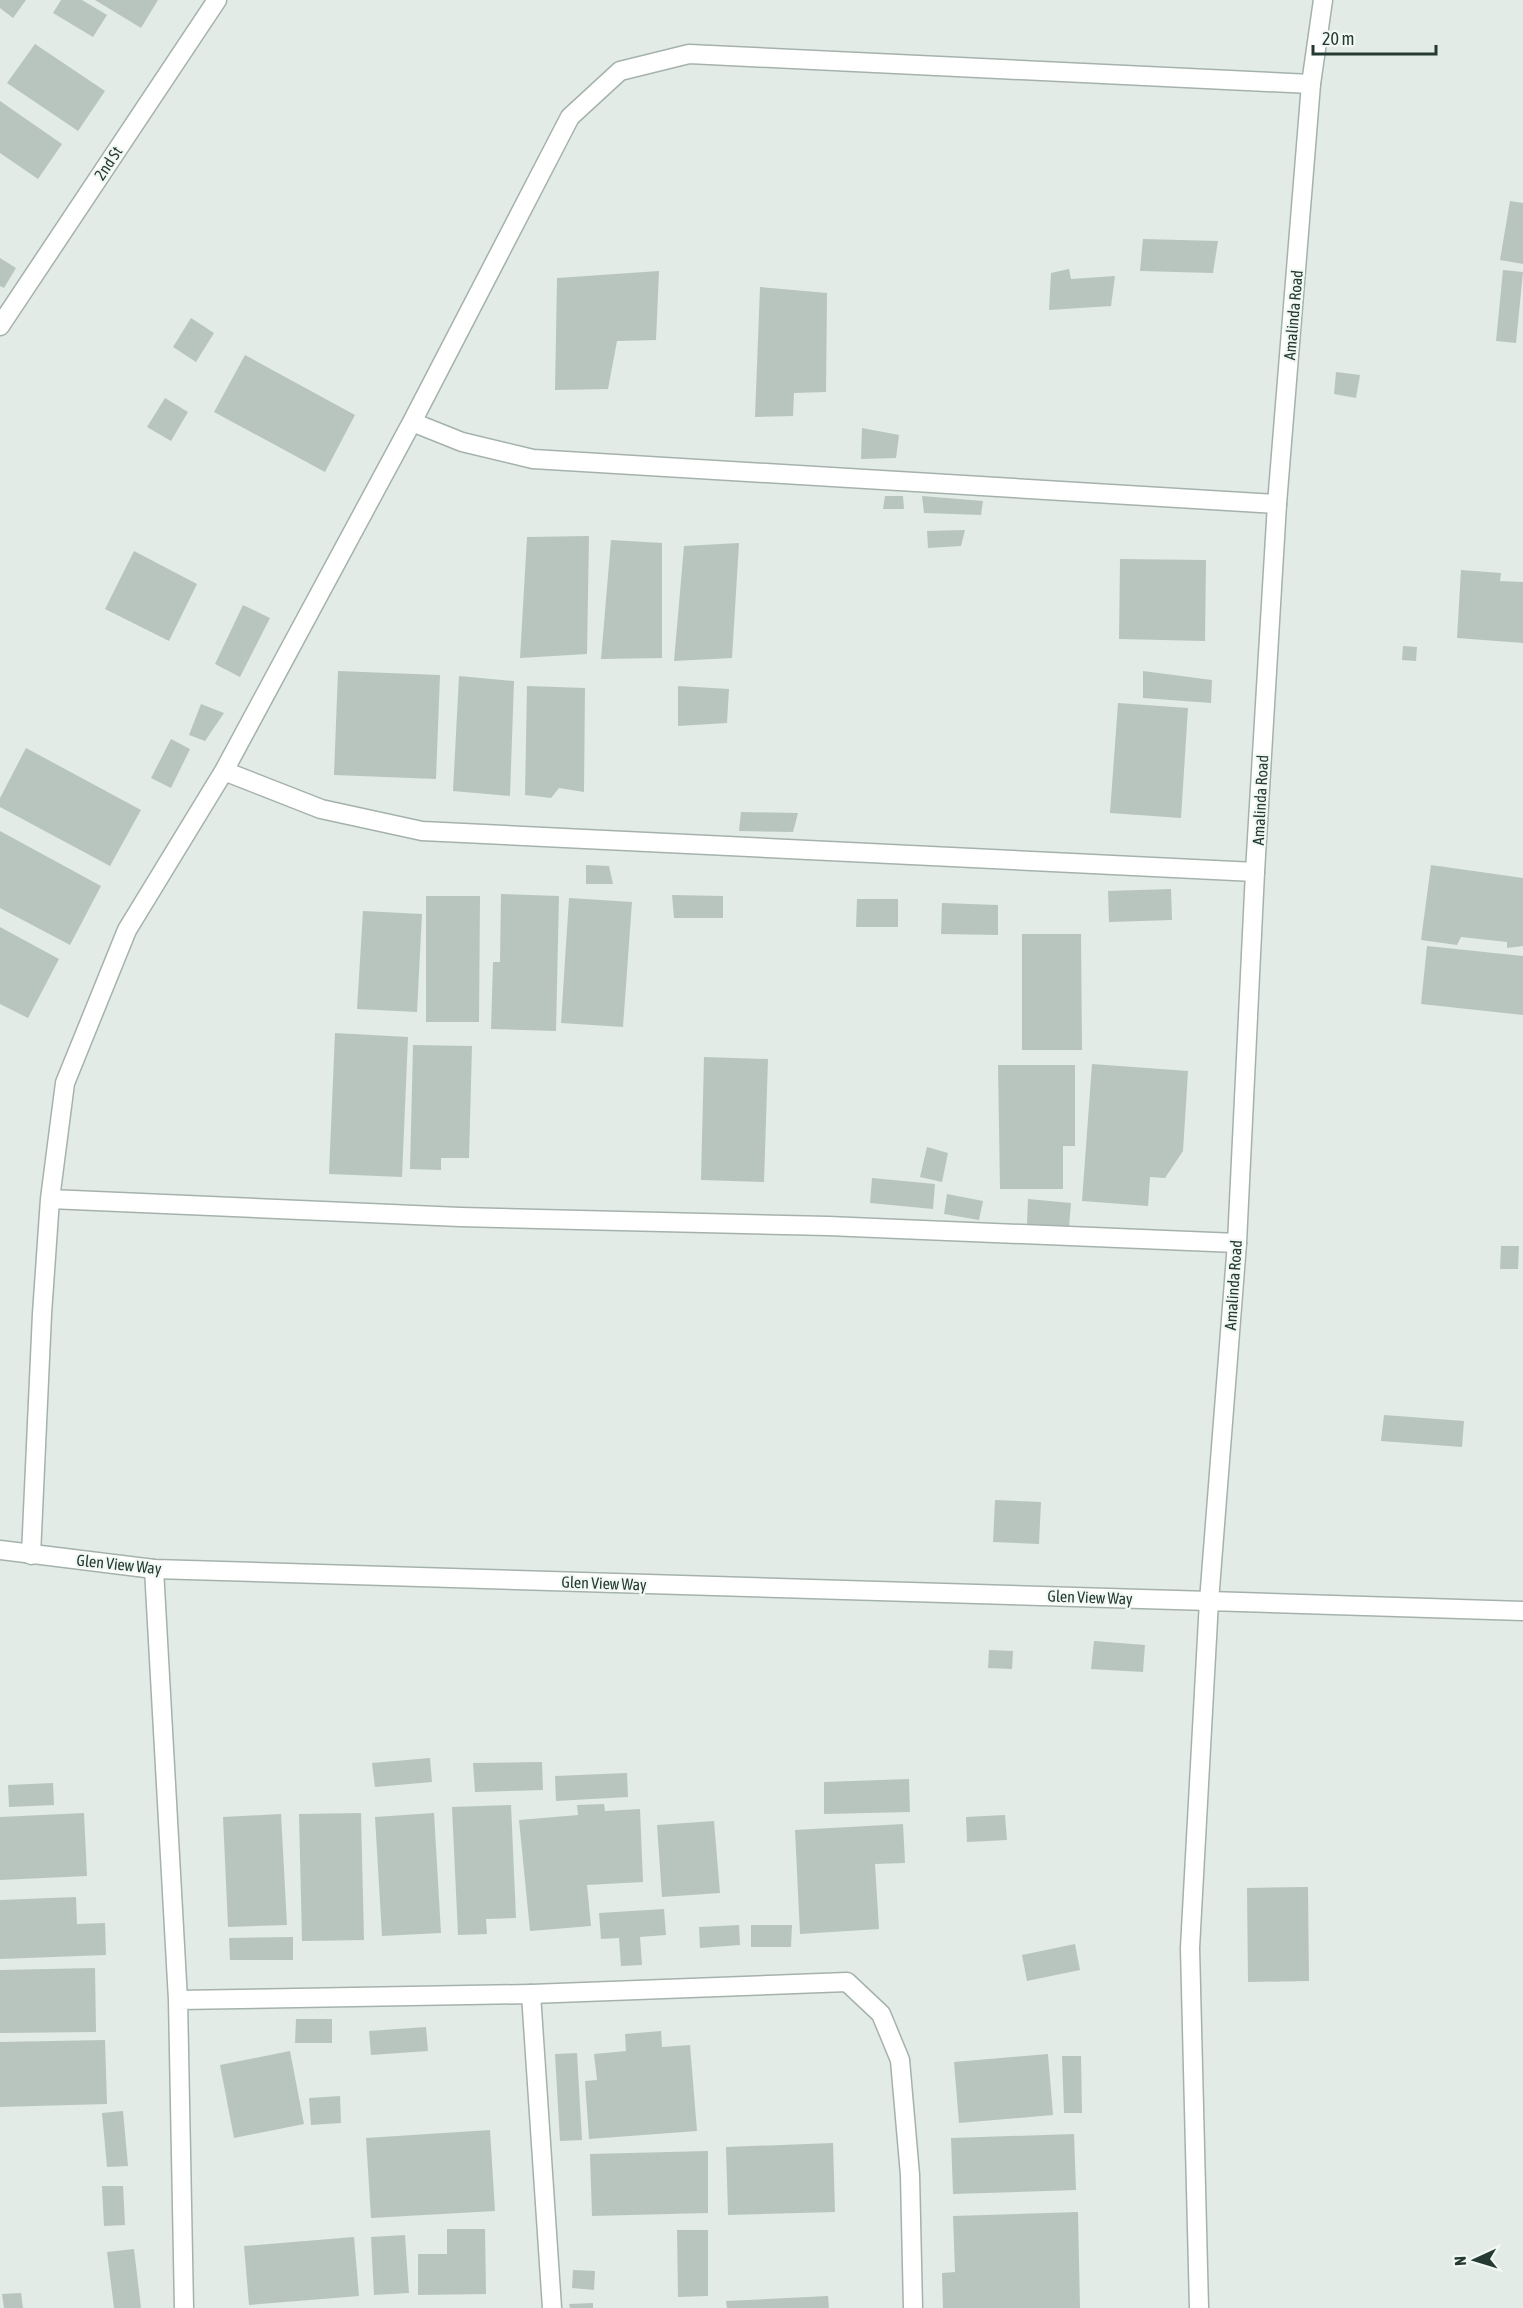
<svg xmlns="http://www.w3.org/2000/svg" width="1523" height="2308" font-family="'Asap Condensed',sans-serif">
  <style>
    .building { fill: #b8c5bf }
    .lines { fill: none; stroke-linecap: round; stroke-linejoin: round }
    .service-casing { stroke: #a5b2ac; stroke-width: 21 }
    .minor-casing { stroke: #a5b2ac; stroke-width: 21 }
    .tertiary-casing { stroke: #a5b2ac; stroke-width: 21 }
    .service { stroke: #fff; stroke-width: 18 }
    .minor { stroke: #fff; stroke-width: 18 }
    .tertiary { stroke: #fff; stroke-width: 18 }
    .labels { text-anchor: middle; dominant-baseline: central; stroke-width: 4.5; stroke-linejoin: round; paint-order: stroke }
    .street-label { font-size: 16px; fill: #243a32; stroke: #f2f8f4 }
  </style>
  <rect width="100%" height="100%" fill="#e2ebe6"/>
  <path class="building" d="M 0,0 L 26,0 L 13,18 L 0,8 Z
    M 61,0 L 82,0 L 107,15 L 93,37 L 53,13 Z
    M 95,0 L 158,0 L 141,28 Z
    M 35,44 L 105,91 L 78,131 L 7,83 Z
    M 0,101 L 62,144 L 38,179 L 0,153 Z
    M 1510,201 L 1523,203 L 1523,264 L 1500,260 Z
    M 1143,239 L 1218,241 L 1213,273 L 1140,271 Z
    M 0,258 L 16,268 L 4,288 L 0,286 Z
    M 1069,269 L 1071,279 L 1115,276 L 1111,306 L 1049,310 L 1051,273 Z
    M 1503,270 L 1523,272 L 1516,343 L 1496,341 Z
    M 659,271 L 656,340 L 617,341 L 608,389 L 555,390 L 557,278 Z
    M 760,287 L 827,293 L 826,392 L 794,393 L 793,416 L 755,417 Z
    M 191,318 L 214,333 L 196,362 L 173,347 Z
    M 245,355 L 355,415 L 325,472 L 214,412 Z
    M 1336,372 L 1360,375 L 1356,398 L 1334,394 Z
    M 165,398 L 188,412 L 171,441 L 147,427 Z
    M 862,428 L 899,435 L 896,458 L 861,459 Z
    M 885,496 L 903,496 L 904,509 L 883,509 Z
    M 922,496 L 983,501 L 981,515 L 924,513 Z
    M 965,530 L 961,546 L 928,548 L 927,531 Z
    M 589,536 L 587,654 L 520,658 L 527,537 Z
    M 611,540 L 662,543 L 662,658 L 601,659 Z
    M 739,543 L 732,658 L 674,661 L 684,546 Z
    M 134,551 L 197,584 L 169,641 L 105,609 Z
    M 1120,559 L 1206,560 L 1205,641 L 1119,639 Z
    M 1461,570 L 1501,573 L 1500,581 L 1523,582 L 1523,643 L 1457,638 Z
    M 243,605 L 270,618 L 240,677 L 215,664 Z
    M 1403,646 L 1417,647 L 1416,661 L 1402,660 Z
    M 338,671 L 440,675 L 436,779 L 334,775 Z
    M 1143,671 L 1212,680 L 1211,703 L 1143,698 Z
    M 459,676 L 514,681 L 510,796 L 453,791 Z
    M 527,686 L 585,688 L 584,792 L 559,788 L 551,798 L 525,795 Z
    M 678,686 L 729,689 L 727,723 L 678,726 Z
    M 1118,703 L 1188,708 L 1181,818 L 1110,813 Z
    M 201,704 L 224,713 L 205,741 L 189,735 Z
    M 171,739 L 190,749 L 171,788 L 151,778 Z
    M 26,748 L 141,810 L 110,866 L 0,807 L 0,798 Z
    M 741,812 L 798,813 L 793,832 L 739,831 Z
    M 0,831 L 101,886 L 70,945 L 0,908 Z
    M 586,865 L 609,866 L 613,884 L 586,884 Z
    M 1431,865 L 1523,878 L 1523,946 L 1507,948 L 1507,942 L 1461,937 L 1457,945 L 1421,940 Z
    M 1171,889 L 1172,920 L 1109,922 L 1108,891 Z
    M 501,894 L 559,896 L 556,1031 L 491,1029 L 493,962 L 500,962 Z
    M 672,895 L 723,896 L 723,918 L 674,918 Z
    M 426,896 L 480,896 L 479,1022 L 426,1022 Z
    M 569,898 L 632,902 L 623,1027 L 561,1023 Z
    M 857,899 L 898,899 L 898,927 L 856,927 Z
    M 942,903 L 998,905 L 998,935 L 941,934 Z
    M 363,911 L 422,914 L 417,1012 L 357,1009 Z
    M 0,927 L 59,959 L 28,1018 L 0,1004 Z
    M 1022,934 L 1081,934 L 1082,1050 L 1022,1050 Z
    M 1427,946 L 1523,956 L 1523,1015 L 1421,1004 Z
    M 335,1033 L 408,1037 L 402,1177 L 329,1174 Z
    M 413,1045 L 472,1046 L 469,1158 L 441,1158 L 441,1170 L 410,1169 Z
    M 704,1057 L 768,1059 L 764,1182 L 701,1180 Z
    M 1092,1064 L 1188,1071 L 1183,1151 L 1165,1178 L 1150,1177 L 1148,1206 L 1082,1201 Z
    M 998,1065 L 1075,1065 L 1075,1146 L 1063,1146 L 1063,1189 L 1000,1189 Z
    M 927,1147 L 948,1153 L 942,1182 L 920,1177 Z
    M 872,1178 L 935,1184 L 933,1209 L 870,1203 Z
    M 947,1194 L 983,1201 L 979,1220 L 944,1214 Z
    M 1028,1199 L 1071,1203 L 1069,1227 L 1027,1224 Z
    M 1501,1246 L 1519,1246 L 1518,1269 L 1500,1269 Z
    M 1384,1415 L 1464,1421 L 1462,1447 L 1381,1441 Z
    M 995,1500 L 1041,1502 L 1039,1544 L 993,1542 Z
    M 1094,1641 L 1145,1645 L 1143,1672 L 1091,1669 Z
    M 989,1650 L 1013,1651 L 1012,1669 L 988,1668 Z
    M 430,1758 L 432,1782 L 375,1787 L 372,1763 Z
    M 542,1762 L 543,1790 L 475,1792 L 473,1763 Z
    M 627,1773 L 628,1797 L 556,1801 L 555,1776 Z
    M 909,1779 L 910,1812 L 824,1814 L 824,1782 Z
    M 53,1783 L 54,1805 L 9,1807 L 8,1785 Z
    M 604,1804 L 605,1811 L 640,1809 L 643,1882 L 587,1885 L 591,1926 L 530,1931 L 519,1820 L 578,1815 L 577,1805 Z
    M 511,1805 L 516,1918 L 486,1919 L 487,1934 L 458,1935 L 452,1807 Z
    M 84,1813 L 87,1876 L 0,1880 L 0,1817 Z
    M 361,1813 L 364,1940 L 302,1941 L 299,1814 Z
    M 434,1813 L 441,1933 L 382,1936 L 375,1817 Z
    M 281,1814 L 287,1925 L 228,1927 L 223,1817 Z
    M 1005,1815 L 1007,1840 L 967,1842 L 966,1817 Z
    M 714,1821 L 720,1893 L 662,1897 L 657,1825 Z
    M 903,1824 L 905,1863 L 875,1864 L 879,1929 L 800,1934 L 795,1830 Z
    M 1308,1887 L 1309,1981 L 1248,1982 L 1247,1888 Z
    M 76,1897 L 77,1924 L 105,1923 L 106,1955 L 0,1959 L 0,1900 Z
    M 664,1909 L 666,1935 L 640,1937 L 642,1965 L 621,1966 L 619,1938 L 601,1939 L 599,1913 Z
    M 739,1925 L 740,1945 L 700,1948 L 699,1927 Z
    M 751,1925 L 792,1925 L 791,1947 L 751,1947 Z
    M 293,1937 L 293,1960 L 230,1960 L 229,1938 Z
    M 1075,1944 L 1080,1970 L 1027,1981 L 1022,1955 Z
    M 95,1968 L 96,2032 L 0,2033 L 0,1970 Z
    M 296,2019 L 332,2019 L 332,2043 L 295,2043 Z
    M 426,2027 L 428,2051 L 371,2055 L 369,2031 Z
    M 661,2031 L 662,2047 L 690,2045 L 697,2131 L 589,2139 L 585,2081 L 597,2080 L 594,2054 L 626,2051 L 625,2034 Z
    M 105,2040 L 107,2104 L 0,2107 L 0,2042 Z
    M 290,2051 L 304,2124 L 234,2138 L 220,2065 Z
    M 577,2053 L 582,2140 L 560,2141 L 555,2054 Z
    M 1048,2054 L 1053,2115 L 959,2123 L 954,2062 Z
    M 1062,2056 L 1081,2056 L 1082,2113 L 1064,2113 Z
    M 340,2096 L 341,2123 L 311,2125 L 309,2098 Z
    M 123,2111 L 128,2166 L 107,2167 L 102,2113 Z
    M 490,2130 L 495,2211 L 371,2218 L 366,2138 Z
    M 1074,2134 L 1076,2190 L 953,2194 L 951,2138 Z
    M 833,2143 L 835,2212 L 728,2215 L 726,2147 Z
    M 708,2151 L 708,2213 L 592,2216 L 590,2154 Z
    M 102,2186 L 123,2186 L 125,2225 L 104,2226 Z
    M 1078,2212 L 1080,2308 L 943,2308 L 942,2273 L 955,2272 L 953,2216 Z
    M 447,2229 L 485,2229 L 486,2294 L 418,2295 L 418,2254 L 447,2254 Z
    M 677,2230 L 708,2230 L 708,2296 L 678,2297 Z
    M 405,2235 L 409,2293 L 374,2295 L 371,2237 Z
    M 354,2237 L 359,2296 L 249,2305 L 244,2246 Z
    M 134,2249 L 141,2308 L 114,2308 L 107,2252 Z
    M 573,2270 L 595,2271 L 594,2290 L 572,2288 Z
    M 21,2293 L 23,2308 L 4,2308 L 2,2294 Z
    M 828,2296 L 829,2308 L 727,2308 L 726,2301 Z
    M 593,2303 L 593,2308 L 570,2308 L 569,2304 Z"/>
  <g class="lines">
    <g class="service-casing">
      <path id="service" d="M 531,1994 L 552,2308"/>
    </g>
    <g class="minor-casing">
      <path id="minor" d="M 0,326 L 217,0
        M 412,422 L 462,442 L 533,459 L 1277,504
        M 224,771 L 321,809 L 422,831 L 1255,872
        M 50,1199 L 460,1217 L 828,1226 L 1237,1243
        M 31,1555 L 42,1314 L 50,1199 L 65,1083 L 127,930 L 224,771 L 412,422 L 570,117 L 620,71 L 689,54 L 1311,84
        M 154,1569 L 178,2000 L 184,2308
        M 178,2000 L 531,1994 L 847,1982 L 881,2014 L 900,2060 L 910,2175 L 913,2308
        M 1199,2308 L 1190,1948 L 1209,1601 L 1523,1611"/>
    </g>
    <g class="tertiary-casing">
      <path id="tertiary" d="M 0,1550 L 154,1569 L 1209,1601 L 1237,1243 L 1255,872 L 1277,504 L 1311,84 L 1323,0"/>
    </g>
    <use href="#service" class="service"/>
    <use href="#minor" class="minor"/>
    <use href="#tertiary" class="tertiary"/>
  </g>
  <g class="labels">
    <g class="street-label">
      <text transform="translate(108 163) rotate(-56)">2nd St</text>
      <text transform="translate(1293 315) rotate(-85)">Amalinda Road</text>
      <text transform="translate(1260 800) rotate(-87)">Amalinda Road</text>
      <text transform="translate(1233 1285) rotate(-86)">Amalinda Road</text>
      <text transform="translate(119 1564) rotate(6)">Glen View Way</text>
      <text transform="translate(604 1583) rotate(2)">Glen View Way</text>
      <text transform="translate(1090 1597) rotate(2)">Glen View Way</text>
    </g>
  </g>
  <g transform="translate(1475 2260) rotate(266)" stroke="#f2f8f4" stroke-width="4.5" paint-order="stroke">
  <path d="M0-4.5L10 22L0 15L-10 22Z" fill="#243a32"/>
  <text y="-9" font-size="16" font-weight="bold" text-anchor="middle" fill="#243a32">N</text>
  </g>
  <path d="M1313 45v9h123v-9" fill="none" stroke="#243a32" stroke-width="3"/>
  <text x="1322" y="45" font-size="18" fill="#243a32" stroke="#f2f8f4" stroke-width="4.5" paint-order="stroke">20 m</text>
</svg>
